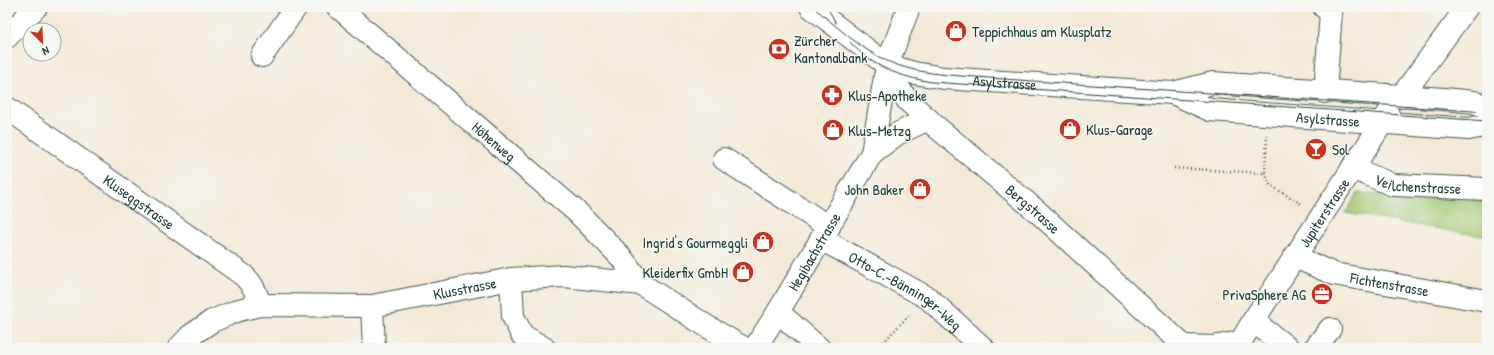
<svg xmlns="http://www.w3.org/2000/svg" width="1494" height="355" font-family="'Patrick Hand',sans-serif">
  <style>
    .green { fill: #a2c771; stroke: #608252 }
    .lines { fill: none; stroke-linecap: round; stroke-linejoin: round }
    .minor-casing { stroke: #3f574c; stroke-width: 24 }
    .major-casing { stroke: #3f574c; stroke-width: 24 }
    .path { stroke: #3f574c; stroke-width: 2.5; stroke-dasharray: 1 3; stroke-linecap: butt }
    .minor { stroke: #fff; stroke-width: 22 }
    .major { stroke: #fff; stroke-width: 22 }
    .tram { stroke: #1f3d34; stroke-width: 1 }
    .labels { text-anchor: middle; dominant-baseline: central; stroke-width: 3; stroke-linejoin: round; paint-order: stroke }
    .poi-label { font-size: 15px; fill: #1f3d34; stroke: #f6f6f2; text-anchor: start }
    .street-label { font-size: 15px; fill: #1f3d34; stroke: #f6f6f2 }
  </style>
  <rect width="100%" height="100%" fill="#f6f6f2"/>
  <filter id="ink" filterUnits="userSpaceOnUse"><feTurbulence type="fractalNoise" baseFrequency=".025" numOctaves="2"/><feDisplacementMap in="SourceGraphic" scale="8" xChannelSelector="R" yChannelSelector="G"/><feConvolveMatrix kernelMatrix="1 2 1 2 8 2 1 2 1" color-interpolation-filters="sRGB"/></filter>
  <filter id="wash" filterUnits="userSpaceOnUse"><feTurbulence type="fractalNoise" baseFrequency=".012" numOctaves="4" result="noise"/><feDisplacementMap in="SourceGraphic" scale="16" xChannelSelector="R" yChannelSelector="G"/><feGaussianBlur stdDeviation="0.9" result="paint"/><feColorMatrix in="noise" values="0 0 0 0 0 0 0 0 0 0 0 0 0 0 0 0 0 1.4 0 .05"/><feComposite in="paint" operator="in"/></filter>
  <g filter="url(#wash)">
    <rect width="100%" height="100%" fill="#f4e9d7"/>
    <path class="green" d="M 1358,193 L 1487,200 L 1487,237 L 1345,213 Z"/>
  </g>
  <g filter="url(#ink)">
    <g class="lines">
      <g class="minor-casing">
        <g id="minor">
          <path id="s1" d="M 338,7 L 578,213 L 621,257 L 641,284"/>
          <path d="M 1324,7 L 1331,12 L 1325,92"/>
          <path d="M 7,37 L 36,7"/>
          <path d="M 262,56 L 296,7"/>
          <path d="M 1401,97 L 1467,7"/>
          <path id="s2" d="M 7,108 L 243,275 C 253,284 256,292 260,305"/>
          <path d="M 872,153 L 897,134 L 928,119"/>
          <path d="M 724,159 L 829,227"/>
          <path id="s3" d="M 1352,168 L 1393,185 L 1487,189"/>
          <path id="s4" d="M 821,239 L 928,298 L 983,348"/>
          <path id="s5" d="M 1295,257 L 1334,274 L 1487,301"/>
          <path d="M 511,279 L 513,316 L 522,335 L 544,348"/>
          <path d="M 372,306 L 374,348"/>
          <path d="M 778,312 L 819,348"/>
          <path d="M 1253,321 L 1288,348"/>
          <path id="s6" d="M 179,348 L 190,336 L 212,321 L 239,310 L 260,305 L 372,306 L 511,279 L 564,276 L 641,284 L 708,327 L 744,348"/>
          <path id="s7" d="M 755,348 L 778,312 L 872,153 L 887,65 L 909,7"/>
          <path d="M 1315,348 L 1330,329"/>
        </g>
      </g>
      <g class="major-casing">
        <g id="major">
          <path id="s8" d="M 811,7 L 887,65 L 914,73 L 944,78 L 1173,93 L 1213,83 L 1444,99 L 1474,102 L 1487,107"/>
          <path id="s9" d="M 887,65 L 896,84 L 908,101 L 934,125 L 1039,213 L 1186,348"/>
          <path id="s10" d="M 1173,93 L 1210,110 L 1469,129 L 1487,125"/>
          <path d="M 1184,346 L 1214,347 L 1239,342"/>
          <path id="s11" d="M 1237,348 L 1253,321 L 1388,114"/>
        </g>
      </g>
      <path class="path" d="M 1174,168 L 1265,173 L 1267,135
        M 1265,173 L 1270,185 L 1303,205
        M 878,348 L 911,313"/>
      <use href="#minor" class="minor"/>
      <use href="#major" class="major"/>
      <path class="tram" d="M 813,7 C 834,24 855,44 879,57 C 912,75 952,75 989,78 L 1487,112
        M 827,7 L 836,23
        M 850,42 C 872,67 900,77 932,82 L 1487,121"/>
    </g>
  </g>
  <defs>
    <g id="shop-disc" transform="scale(1.15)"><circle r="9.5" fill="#c8321e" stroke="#f6f6f2"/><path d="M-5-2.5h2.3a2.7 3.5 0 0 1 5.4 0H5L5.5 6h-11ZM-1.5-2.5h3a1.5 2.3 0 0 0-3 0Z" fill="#fff"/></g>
    <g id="bank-disc" transform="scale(1.15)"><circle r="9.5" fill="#c8321e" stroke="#f6f6f2"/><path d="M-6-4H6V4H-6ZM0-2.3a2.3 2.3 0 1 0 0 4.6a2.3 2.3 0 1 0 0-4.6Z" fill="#fff"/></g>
    <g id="pharmacy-disc" transform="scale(1.15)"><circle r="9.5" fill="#c8321e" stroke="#f6f6f2"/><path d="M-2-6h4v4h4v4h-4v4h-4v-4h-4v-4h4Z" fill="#fff"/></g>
    <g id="bar-disc" transform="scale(1.15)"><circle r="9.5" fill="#c8321e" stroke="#f6f6f2"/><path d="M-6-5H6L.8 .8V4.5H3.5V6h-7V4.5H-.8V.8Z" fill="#fff"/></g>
    <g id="office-disc" transform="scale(1.15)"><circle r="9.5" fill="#c8321e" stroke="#f6f6f2"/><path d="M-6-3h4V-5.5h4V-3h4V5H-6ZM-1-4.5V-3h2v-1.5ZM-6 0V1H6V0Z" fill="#fff"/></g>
  </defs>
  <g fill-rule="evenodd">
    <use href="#shop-disc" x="956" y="31"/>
    <use href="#bank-disc" x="779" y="49"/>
    <use href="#pharmacy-disc" x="832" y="95"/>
    <use href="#shop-disc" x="1070" y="129"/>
    <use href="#shop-disc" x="833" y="130"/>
    <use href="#bar-disc" x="1316" y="149"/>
    <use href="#shop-disc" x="920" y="189"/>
    <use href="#shop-disc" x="763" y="242"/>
    <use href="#shop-disc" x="743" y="272"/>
    <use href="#office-disc" x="1322" y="294"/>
  </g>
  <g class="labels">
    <g class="poi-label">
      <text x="972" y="31">Teppichhaus am Klusplatz</text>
      <text x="794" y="40">Zürcher<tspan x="794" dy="17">Kantonalbank</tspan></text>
      <text x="848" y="95">Klus-Apotheke</text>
      <text x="1086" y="129">Klus-Garage</text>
      <text x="848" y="130">Klus-Metzg</text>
      <text x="1332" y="149">Sol</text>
      <text x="904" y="189" text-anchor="end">John Baker</text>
      <text x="748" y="242" text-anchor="end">Ingrid's Gourmeggli</text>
      <text x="728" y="272" text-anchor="end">Kleiderfix GmbH</text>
      <text x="1306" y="294" text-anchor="end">PrivaSphere AG</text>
    </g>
    <g class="street-label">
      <text stroke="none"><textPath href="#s8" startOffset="215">Asylstrasse</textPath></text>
      <text stroke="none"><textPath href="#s10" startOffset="159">Asylstrasse</textPath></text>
      <text stroke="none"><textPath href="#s1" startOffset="206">Höhenweg</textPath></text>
      <text stroke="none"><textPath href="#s3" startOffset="69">Veilchenstrasse</textPath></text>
      <text stroke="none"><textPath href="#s2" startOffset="162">Kluseggstrasse</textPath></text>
      <text stroke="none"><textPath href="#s9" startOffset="207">Bergstrasse</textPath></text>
      <text stroke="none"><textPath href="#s11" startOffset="161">Jupiterstrasse</textPath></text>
      <text stroke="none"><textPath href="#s7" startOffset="113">Hegibachstrasse</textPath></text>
      <text stroke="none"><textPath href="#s5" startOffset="99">Fichtenstrasse</textPath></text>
      <text stroke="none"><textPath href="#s6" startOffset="300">Klusstrasse</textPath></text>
      <text stroke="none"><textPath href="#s4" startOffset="99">Otto-C.-Bänninger-Weg</textPath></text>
    </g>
  </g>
  <rect width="1494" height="355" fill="none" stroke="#f6f6f2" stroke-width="24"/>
  <g transform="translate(42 42) rotate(156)"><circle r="19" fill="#f6f6f2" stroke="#a0aca6"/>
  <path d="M0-3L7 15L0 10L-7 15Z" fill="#c8321e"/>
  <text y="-6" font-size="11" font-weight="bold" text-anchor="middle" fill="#1f3d34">N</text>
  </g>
</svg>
